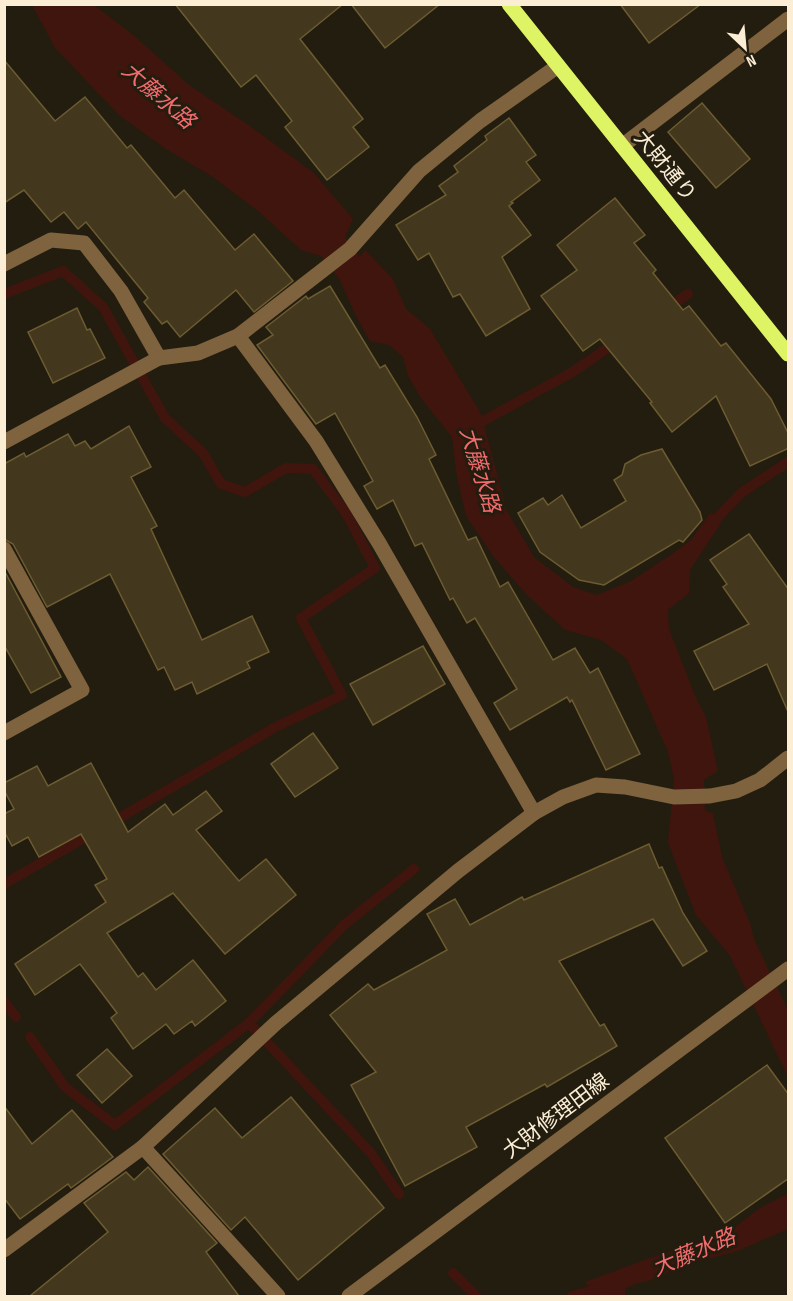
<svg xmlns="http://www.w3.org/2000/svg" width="793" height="1301" font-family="'Sofia Sans Condensed','Noto Sans JP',sans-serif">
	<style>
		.water { fill: #3f150e }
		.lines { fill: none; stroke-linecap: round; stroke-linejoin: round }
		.stream { stroke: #3f150e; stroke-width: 10 }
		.building { fill: #43381d; stroke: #6d5c31; stroke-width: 1.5 }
		.minor { stroke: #7f623e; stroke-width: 15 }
		.major { stroke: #dff464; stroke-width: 15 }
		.labels { text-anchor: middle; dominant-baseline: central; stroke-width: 6; stroke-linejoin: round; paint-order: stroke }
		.street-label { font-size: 21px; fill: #fceed5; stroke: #231d10 }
		.water-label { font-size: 22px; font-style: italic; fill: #f46b6e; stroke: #231d10 }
	</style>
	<rect width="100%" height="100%" fill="#231d10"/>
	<g class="water">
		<path d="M32,5H94L137,38L189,85L250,126L314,173L353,219L345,237L360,257L365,250L393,279L406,309L430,329L481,414L507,511L534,557L573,587L597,595L631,581L669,556L691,540L711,512L721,523L690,570L689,593L668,610L669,629L696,698L706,717L718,771L704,780L705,811L713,813L722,857L750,923L754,939L788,1010V1077L730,956L696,915L668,843L674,779L668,752L627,659L601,640L565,630L527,595L493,556L466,516L456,472L452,437L421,398L408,376L403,357L389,345L370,341L356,316L340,280L321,256L301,250L258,211L213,177L166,149L120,116L55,48Z"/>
		<path d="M788,1194V1229L735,1252L691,1263L649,1281L638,1283L625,1289V1296H596L585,1282L650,1258L706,1241L735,1227L760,1208Z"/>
	</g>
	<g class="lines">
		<g class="stream">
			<path d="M4,294L63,271L103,307L165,418L203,453L221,484L245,492L286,468L313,469L346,513L375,568L301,618L342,695L274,728L109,824"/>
			<path d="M666,309L688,294"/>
			<path d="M472,427L571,373L618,341"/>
			<path d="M708,528L741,493L788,462"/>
			<path d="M4,884L95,832"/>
			<path d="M4,1001L16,1017"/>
			<path d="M249,1023L345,924L414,869"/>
			<path d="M30,1037L65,1087L115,1125L249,1023L370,1152L399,1194"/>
			<path d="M453,1273L476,1296"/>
			<path d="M572,1296L605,1287"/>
		</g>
	</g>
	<g class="building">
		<path d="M175,4H343L300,39L363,119L353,127L369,147L327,180L285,127L292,121L256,75L241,87Z"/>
		<path d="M351,4H440L385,48Z"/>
		<path d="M620,4H701L649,43Z"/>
		<path d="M4,60L55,121L85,97L127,148L131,145L175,198L184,190L235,250L254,234L293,281L254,312L236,290L180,337L167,321L162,324L144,302L148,298L86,222L78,229L64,212L51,222L24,190L4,203Z"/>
		<path d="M702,103L750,159L716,188L668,132Z"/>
		<path d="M509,118L536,155L526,162L540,180L511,202L513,203L509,206L531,235L502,257L530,309L486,336L460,294L453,297L429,253L418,260L396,225L446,195L439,186L458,172L454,166L487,140L485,136Z"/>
		<path d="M615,198L645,235L634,243L656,270L653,273L683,310L689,306L721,346L726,343L771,399L789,435V448L750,466L716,396L672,432L650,403L652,402L600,339L583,351L541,296L577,270L557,245Z"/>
		<path d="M330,286L380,368L385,365L417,417L436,455L429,459L468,540L476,537L500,587L508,582L553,660L575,648L590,673L598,668L640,754L606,770L572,700L570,702L567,697L510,730L494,703L517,689L475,618L467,623L453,598L450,600L422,543L415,546L393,500L377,509L364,486L373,481L335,413L316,424L257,345L273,335L266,327L306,296L308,299Z"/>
		<path d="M77,308L87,330L90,329L105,358L53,383L28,332Z"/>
		<path d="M129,426L151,467L131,477L157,526L151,529L202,640L252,616L269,652L247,662L250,668L197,694L192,682L175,690L164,667L158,670L110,574L47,607L13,544L4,539V464L24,453L26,457L68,434L75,446L85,441L91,449Z"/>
		<path d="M662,449L700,512L702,520L683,542L679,540L604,585L579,580L540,552L518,513L543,498L548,505L562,495L581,528L626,501L614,480L622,475L625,464L641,455Z"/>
		<path d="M749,534L789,590V714L767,664L714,690L694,651L749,624L723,587L727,584L710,560Z"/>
		<path d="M4,570L61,677L31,693L4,645Z"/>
		<path d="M423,646L445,684L373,725L350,684Z"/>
		<path d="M313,733L338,768L295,797L271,764Z"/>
		<path d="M91,763L128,832L165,804L173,815L206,791L222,811L196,830L239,881L266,859L296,895L225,954L173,893L107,933L138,977L143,973L156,990L193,960L226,1001L195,1026L192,1021L174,1034L166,1024L133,1049L111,1018L117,1013L80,964L35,995L15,964L106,902L95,885L107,879L81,834L39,857L28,837L12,846L4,831V814L14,809L4,790V783L37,766L48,786Z"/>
		<path d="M649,844L659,868L662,867L683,913L707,951L683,966L653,919L559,961L600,1026L604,1024L617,1046L547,1087L545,1084L466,1127L477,1147L405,1186L351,1085L376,1072L330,1015L368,984L374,990L447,950L427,914L455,899L470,925L522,897L524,900Z"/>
		<path d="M107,1049L132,1076L102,1103L77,1075Z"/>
		<path d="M767,1065L789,1095V1178L725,1223L665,1138Z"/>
		<path d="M291,1097L384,1208L298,1280L245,1217L231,1230L163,1154L215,1108L242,1138Z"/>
		<path d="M4,1106L32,1144L72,1110L113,1157L71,1188L68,1184L20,1219L4,1198Z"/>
		<path d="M148,1167L217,1243L206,1252L239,1296H30L108,1232L84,1203L126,1172L134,1180Z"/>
	</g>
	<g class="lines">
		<g class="minor">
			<path d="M622,146L788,19"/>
			<path d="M4,264L51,240L84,243L121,291L159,358L198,353L238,336L350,249L419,171L480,121L558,66"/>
			<path d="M238,336L316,441L379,543L534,813"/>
			<path d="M4,442L159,358"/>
			<path d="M4,549L82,690L4,733"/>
			<path d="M4,1250L143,1147"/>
			<path d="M278,1296L143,1147L276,1023L458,871L534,813L563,797L596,785L625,787L674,797L710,796L736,791L760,780L788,758"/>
			<path d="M349,1296L788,969"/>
		</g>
		<path class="major" d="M509,4L788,354"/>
	</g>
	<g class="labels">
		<g class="street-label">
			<text transform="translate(665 166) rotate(51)">大財通り</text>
			<text transform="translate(556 1116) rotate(-37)">大財修理田線</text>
		</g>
		<g class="water-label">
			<text transform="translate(158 96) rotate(41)">大藤水路</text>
			<text transform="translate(479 470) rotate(73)">大藤水路</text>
			<text transform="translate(694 1253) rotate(-23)">大藤水路</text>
		</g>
	</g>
	<rect width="793" height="1301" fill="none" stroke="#fceed5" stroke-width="12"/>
	<g transform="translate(745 48) rotate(154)" stroke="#231d10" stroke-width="4.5" paint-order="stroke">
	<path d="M0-4.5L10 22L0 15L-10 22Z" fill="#fceed5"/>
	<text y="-9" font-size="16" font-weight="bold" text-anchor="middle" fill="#fceed5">N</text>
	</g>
</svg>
